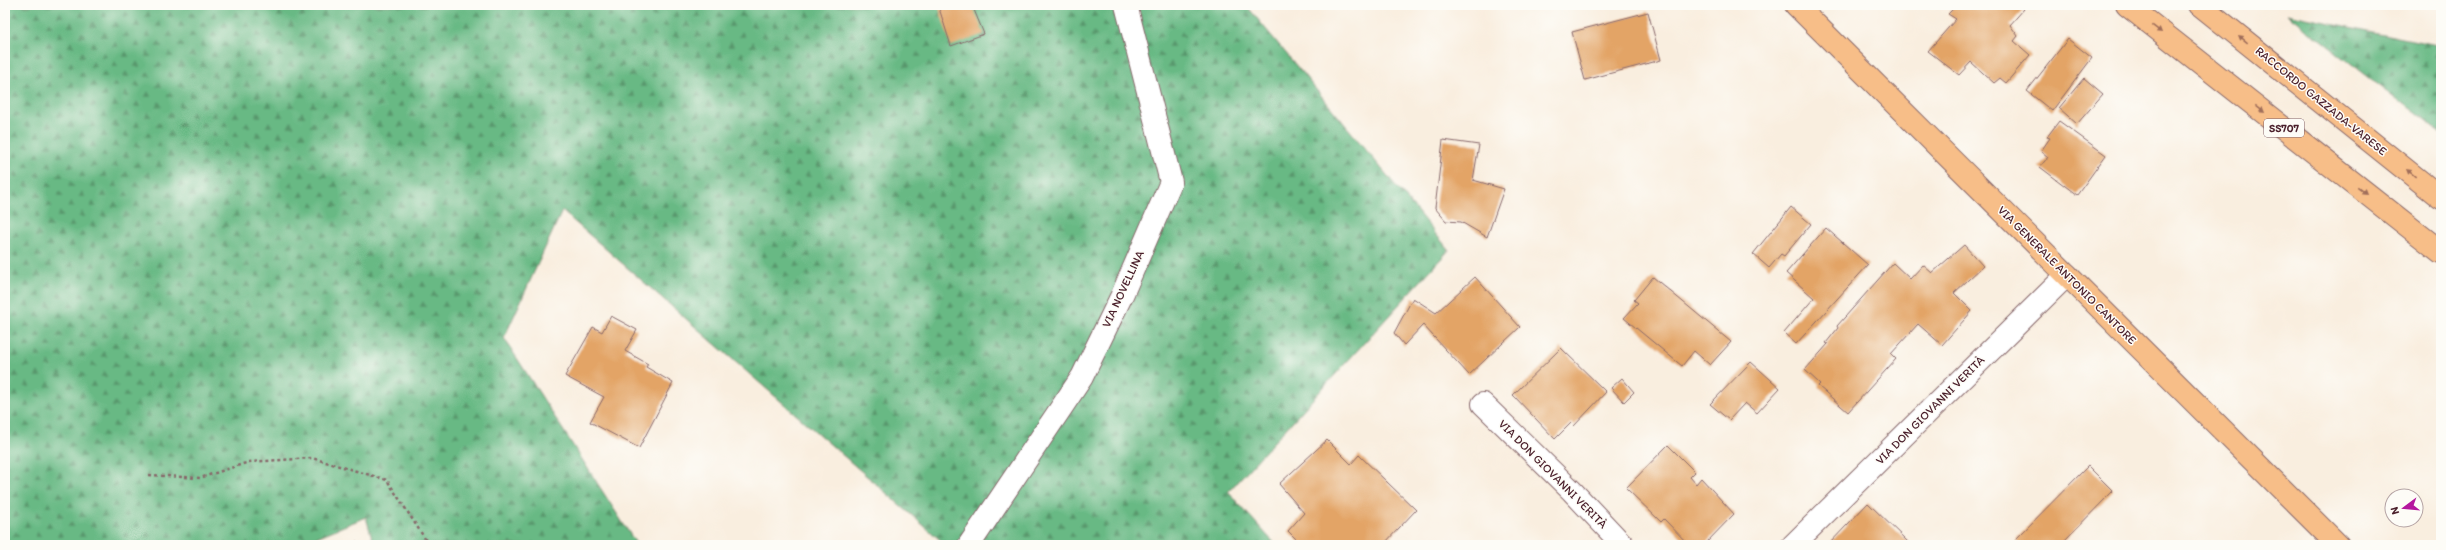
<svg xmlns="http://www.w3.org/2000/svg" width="2446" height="550" font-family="Itim,sans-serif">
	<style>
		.forest { fill: url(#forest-firs); stroke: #596c58 }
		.building { fill: #e3a466 }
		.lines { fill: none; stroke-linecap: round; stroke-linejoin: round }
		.minor-casing { stroke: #87676a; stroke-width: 24 }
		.major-casing { stroke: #87676a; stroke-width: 24 }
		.highway-casing { stroke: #87676a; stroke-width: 24 }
		.path { stroke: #87676a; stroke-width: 2.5; stroke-dasharray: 3 3; stroke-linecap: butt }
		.minor { stroke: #fff; stroke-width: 22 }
		.major { stroke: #f7be88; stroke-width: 22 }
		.highway { stroke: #f7be88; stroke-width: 22 }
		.oneway { fill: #a06e5a }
		.labels { text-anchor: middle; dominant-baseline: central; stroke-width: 3; stroke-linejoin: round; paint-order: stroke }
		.shield { fill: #fdfcf7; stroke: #806168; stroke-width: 1 }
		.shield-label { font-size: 11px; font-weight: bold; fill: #4a1f2b }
		.street-label { font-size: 12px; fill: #4a1f2b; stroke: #fdfcf7 }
	</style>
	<defs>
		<pattern id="forest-firs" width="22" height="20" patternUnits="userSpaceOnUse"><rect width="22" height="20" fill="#68b984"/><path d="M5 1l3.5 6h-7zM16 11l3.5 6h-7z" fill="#58966c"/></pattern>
	</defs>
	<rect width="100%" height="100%" fill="#fdfcf7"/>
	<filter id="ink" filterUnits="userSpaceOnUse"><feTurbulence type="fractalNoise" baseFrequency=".025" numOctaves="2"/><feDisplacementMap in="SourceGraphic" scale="8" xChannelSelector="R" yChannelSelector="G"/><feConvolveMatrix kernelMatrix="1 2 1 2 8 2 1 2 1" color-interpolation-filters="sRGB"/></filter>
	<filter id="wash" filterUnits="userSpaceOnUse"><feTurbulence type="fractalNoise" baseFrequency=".012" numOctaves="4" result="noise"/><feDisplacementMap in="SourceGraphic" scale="16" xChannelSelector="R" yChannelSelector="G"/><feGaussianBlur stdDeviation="0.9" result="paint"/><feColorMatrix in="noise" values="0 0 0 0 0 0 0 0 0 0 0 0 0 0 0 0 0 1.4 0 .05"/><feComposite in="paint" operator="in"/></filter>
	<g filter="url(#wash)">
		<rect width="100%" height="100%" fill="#f9eedf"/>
		<g class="forest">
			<path d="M5,5H1246L1449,250L1228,492L1276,545H946L562,211L504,338L637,545H374L366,517L297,545H5Z"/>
			<path d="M2287,14L2441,46V133Z"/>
		</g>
		<g id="blocks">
			<g class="building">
				<path d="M938,5H972L984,34L951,46Z"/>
				<path d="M1957,5H2020L2024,9L2010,25L2018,36L2014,41L2030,55L2006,83L2000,78L1994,83L1971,62L1959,75L1928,51L1956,19L1948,14Z"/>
				<path d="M1648,12L1661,60L1585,80L1572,32Z"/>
				<path d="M2068,39L2092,58L2052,111L2027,91Z"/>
				<path d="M2084,78L2103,94L2077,124L2059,108Z"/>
				<path d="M2059,121L2106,155L2077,195L2040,167L2048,157L2041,151L2050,138L2047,137Z"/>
				<path d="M1443,140L1479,145L1473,180L1504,189L1487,237L1461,222L1446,221L1435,208Z"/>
				<path d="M1791,207L1811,224L1784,256L1781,254L1769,268L1753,254Z"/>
				<path d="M1826,228L1868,265L1796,344L1784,333L1814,298L1786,273Z"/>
				<path d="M1964,245L1983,266L1954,293L1972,311L1942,345L1918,324L1891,354L1896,359L1848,412L1818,386L1820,384L1805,370L1828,344L1826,343L1838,328L1837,326L1893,263L1910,279L1923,265L1932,273Z"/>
				<path d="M1475,277L1520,327L1469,375L1423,325L1404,345L1394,333L1413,298L1436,313Z"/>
				<path d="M1653,277L1731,342L1710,365L1694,351L1682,366L1624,318L1638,303L1634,300Z"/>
				<path d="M611,316L637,330L625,351L648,364L646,367L673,383L639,448L590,422L604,397L565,376L593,327L602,332Z"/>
				<path d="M1561,348L1606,392L1574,426L1571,423L1555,439L1513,395Z"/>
				<path d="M1751,362L1780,388L1757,413L1745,403L1729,420L1710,404Z"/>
				<path d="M1622,378L1634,392L1624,402L1611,388Z"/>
				<path d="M1327,440L1351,464L1359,455L1416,510L1383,545H1302L1288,531L1304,513L1279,484Z"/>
				<path d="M1668,445L1695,472L1690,477L1696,484L1701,478L1734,514L1704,545H1689L1664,519L1661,522L1626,488Z"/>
				<path d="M2088,466L2113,491L2060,545H2019L2015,540Z"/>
				<path d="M1868,503L1908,542L1905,545H1828Z"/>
				<path d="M357,541V545H345Z"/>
			</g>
		</g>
	</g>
	<g filter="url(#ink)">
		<use href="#blocks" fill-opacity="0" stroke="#87676a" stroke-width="1"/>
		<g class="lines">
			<defs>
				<g id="minor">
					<path d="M1483,404L1572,491L1623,545"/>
					<path d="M969,545L1082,377L1122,295L1171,182L1126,5"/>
					<path d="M1793,545L2067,275"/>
				</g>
				<path id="major" d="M1796,5L2338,545"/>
				<g id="highway">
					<path d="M2127,5L2441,252"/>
					<path d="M2200,5L2441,198"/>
				</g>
			</defs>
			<use href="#minor" class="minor-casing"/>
			<use href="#major" class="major-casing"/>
			<use href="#highway" class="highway-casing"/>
			<path class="path" d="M149,475L200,478L249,462L312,458L387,480L429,545"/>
			<use href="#minor" class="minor"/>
			<use href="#major" class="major"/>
			<use href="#highway" class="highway"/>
		</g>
		<defs><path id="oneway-solid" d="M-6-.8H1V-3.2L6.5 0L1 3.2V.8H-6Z"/></defs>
		<g class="oneway">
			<use href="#oneway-solid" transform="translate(2157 29) rotate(38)"/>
			<use href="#oneway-solid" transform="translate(2243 39) rotate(-141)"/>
			<use href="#oneway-solid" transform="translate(2260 109) rotate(38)"/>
			<use href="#oneway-solid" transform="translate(2411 173) rotate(-141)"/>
			<use href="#oneway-solid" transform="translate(2362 190) rotate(38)"/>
		</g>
	</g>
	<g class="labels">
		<rect class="shield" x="2264" y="119" width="40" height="18" rx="3"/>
		<g class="shield-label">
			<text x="2284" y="128">SS707</text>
		</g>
		<g class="street-label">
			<text transform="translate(2321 101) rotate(39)">RACCORDO GAZZADA-VARESE</text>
			<text transform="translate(2067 275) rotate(45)">VIA GENERALE ANTONIO CANTORE</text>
			<text transform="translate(1123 289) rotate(-65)">VIA NOVELLINA</text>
			<text transform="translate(1930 410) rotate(-45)">VIA DON GIOVANNI VERITÀ</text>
			<text transform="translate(1553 474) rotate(45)">VIA DON GIOVANNI VERITÀ</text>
		</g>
	</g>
	<rect width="2446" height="550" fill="none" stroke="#fdfcf7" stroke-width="20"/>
	<g transform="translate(2404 508) rotate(254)"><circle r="19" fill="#fdfcf7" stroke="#b5a4a5"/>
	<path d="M0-3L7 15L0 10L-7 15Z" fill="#b5179e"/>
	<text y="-6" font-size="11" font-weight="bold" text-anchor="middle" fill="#4a1f2b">N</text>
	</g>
</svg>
